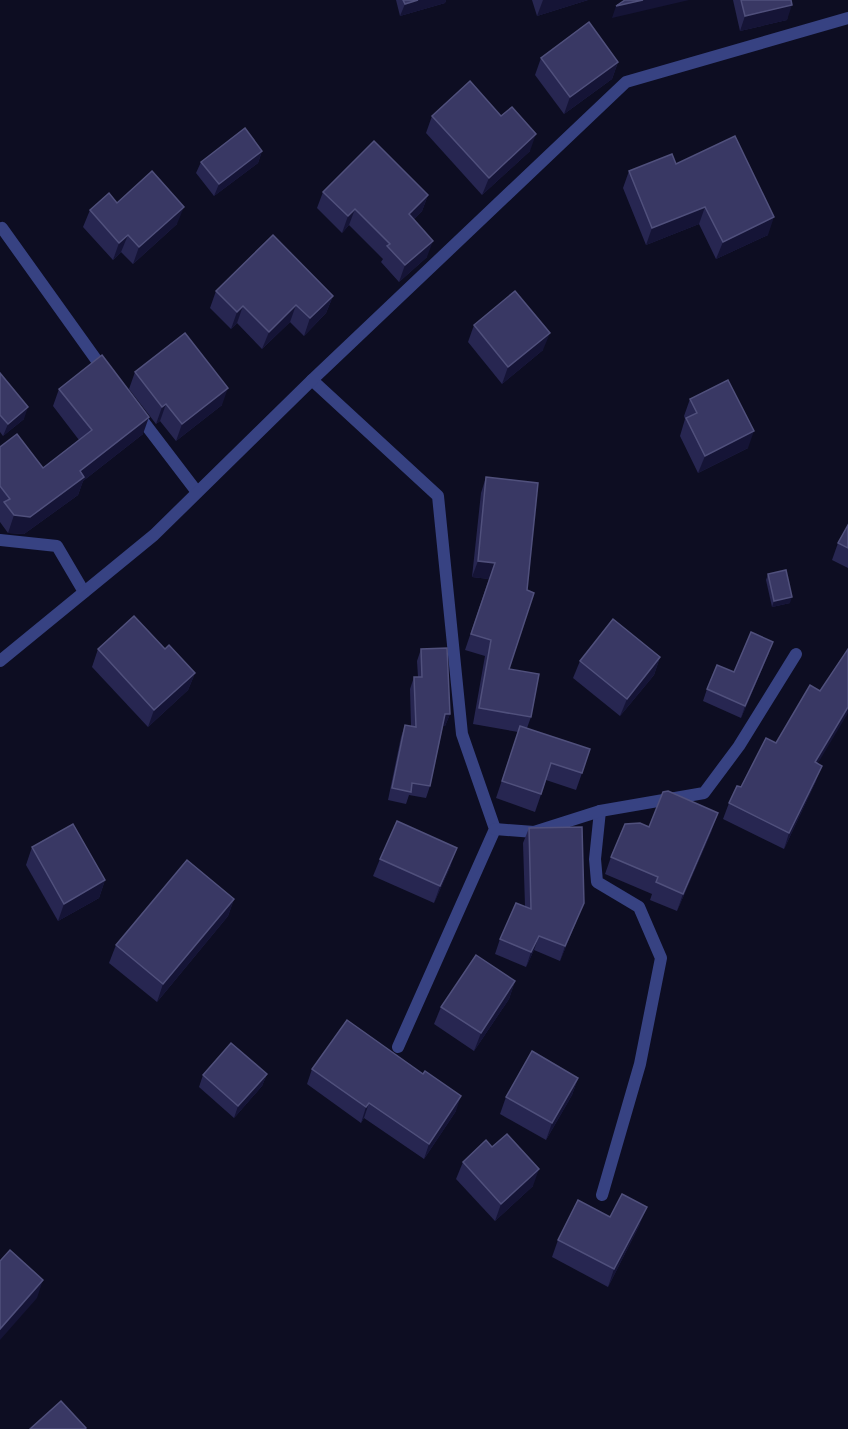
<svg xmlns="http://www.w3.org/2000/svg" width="848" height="1429" font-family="Mulish,sans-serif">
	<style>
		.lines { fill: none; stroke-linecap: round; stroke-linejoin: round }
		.street { stroke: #374282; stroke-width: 12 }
		.wall { fill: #272651 }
		.shaded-wall { fill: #151436 }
		.building { fill: #393864; stroke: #50507c; stroke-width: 1.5 }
	</style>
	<rect width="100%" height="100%" fill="#0d0d22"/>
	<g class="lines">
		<g class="street">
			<path d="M0,229L2,228L105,372"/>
			<path d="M312,380L438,496L462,734L495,829L398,1047"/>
			<path d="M136,412L197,492"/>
			<path d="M0,540L57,546L84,592"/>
			<path d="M0,661L154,535L312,380L626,82L848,18"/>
			<path d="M600,811L595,859L597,882L639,907L661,958L640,1064L602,1195"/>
			<path d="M495,829L534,832L600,811L704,793L739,746L796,654"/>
		</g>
	</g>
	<g class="wall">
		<path d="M396,0H446L445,3L400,16Z"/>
		<path d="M532,0H588L537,16Z"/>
		<path d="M733,0H791L787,20L740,31Z"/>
		<path d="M541,58L618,62L612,79L564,114L535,75Z"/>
		<path d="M432,116L530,151L482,195L426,133Z"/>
		<path d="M262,151L258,163L214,196L196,173L201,162Z"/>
		<path d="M676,164L768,235L716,259L699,224L646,245L623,188L629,171Z"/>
		<path d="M323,192L428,195L422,211L414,219L427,257L399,282L381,262L383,259L349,225L342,233L317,208Z"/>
		<path d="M117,203L177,224L133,264L121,252L113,260L83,227L90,210Z"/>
		<path d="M216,291L333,296L326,313L304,336L290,322L262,349L237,323L231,329L210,308Z"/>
		<path d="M474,325L543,350L502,384L468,342Z"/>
		<path d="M135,372L222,405L176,441L160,421L156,424L129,389Z"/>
		<path d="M0,373L24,419L3,436L0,432Z"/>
		<path d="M59,389L143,434L83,481L78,495L24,534L8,533L0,522V447L43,468L79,440L53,406Z"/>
		<path d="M690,399L748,448L698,473L680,436L685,419L684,416Z"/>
		<path d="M486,477L509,669L531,717L527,728L582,773L576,790L546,780L535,812L496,798L518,732L473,724L485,656L465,650L489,579L472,577L481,493Z"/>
		<path d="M848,525V568L832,560L838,543Z"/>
		<path d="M768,574L790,603L772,607L766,580Z"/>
		<path d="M98,649H165L195,673L188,690L148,727L92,667Z"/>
		<path d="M421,649L450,714L445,726H443L430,786L426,798L409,795L406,804L388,800L401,737L405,725L411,726L410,689L414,677H418L417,661Z"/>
		<path d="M769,653L741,718L703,701L707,689L734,672Z"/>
		<path d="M660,657L654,675L620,716L573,678L580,661Z"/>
		<path d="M818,763L816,781L784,849L723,819L729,803L741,787Z"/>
		<path d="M649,827L712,830L677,911L650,900L652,894L605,874L611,857Z"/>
		<path d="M529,828L578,917L560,961L534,950L526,967L495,954L500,939L525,906L523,843Z"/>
		<path d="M32,847L105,880L99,898L58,921L26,865Z"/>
		<path d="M380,859L451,865L434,903L373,876Z"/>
		<path d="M234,899L228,916L157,1002L109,963L116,945Z"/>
		<path d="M515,981L509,999L474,1051L434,1024L441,1007Z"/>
		<path d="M312,1069L423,1074L456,1111L424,1159L364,1118L361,1123L307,1084Z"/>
		<path d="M267,1074L262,1086L234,1118L199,1087L203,1075Z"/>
		<path d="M578,1078L572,1095L546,1140L500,1114L506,1097Z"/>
		<path d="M463,1162L533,1186L495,1221L456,1179Z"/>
		<path d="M640,1224L608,1287L552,1257L558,1240Z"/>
	</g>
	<g class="shaded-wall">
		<path d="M418,0H446L445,3L400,16L405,4Z"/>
		<path d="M543,0H588L537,16Z"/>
		<path d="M643,0H689L612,18L616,6Z"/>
		<path d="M792,5L787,20L740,31L745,16Z"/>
		<path d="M618,62L612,79L564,114L570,97Z"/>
		<path d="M536,134L530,151L482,195L489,178Z"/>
		<path d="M262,151L258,163L214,196L219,184Z"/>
		<path d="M428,195L422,211L403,230L409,214Z"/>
		<path d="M184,207L177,224L133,264L139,247Z"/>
		<path d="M705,207L699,224L646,245L652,228Z"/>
		<path d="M355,209L349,225L342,233L348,216Z"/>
		<path d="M774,217L768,235L716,259L723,242Z"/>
		<path d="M128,235L121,252L113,260L119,243Z"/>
		<path d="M433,241L427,257L399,282L405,265Z"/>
		<path d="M333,296L326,313L304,336L310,318Z"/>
		<path d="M296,305L290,322L262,349L269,332Z"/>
		<path d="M243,306L237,323L231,329L237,312Z"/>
		<path d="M550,333L543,350L502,384L508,367Z"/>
		<path d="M228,388L222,405L176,441L182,424Z"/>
		<path d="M166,404L160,421L156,424L162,407Z"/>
		<path d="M28,407L24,419L3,436L8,424Z"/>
		<path d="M149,417L143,434L83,481L78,495L24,534L8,533L14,515L80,471Z"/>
		<path d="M754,431L748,448L698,473L705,456Z"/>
		<path d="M478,561L495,563L489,579L472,577Z"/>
		<path d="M792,597L790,603L772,607L774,601Z"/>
		<path d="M773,642L769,653L741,718L745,706Z"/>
		<path d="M660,657L654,675L620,716L627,699Z"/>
		<path d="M195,673L188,690L148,727L154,710Z"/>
		<path d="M848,707V713L809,778L815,762Z"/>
		<path d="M445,714H450L445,726H441Z"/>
		<path d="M822,766L816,781L784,849L789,833Z"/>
		<path d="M718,813L712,830L677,911L683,894Z"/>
		<path d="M457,848L451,865L434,903L440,886Z"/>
		<path d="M105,880L99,898L58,921L64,904Z"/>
		<path d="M234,899L228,916L157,1002L163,984Z"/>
		<path d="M584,903L578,917L560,961L565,946Z"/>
		<path d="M539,936L534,950L526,967L531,952Z"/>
		<path d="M515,981L509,999L474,1051L481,1033Z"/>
		<path d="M267,1074L262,1086L234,1118L238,1106Z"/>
		<path d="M578,1078L572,1095L546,1140L552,1123Z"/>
		<path d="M461,1096L456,1111L424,1159L429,1144Z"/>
		<path d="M369,1103L364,1118L361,1123L366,1107Z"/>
		<path d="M539,1169L533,1186L495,1221L501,1204Z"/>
		<path d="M647,1207L640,1224L608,1287L614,1269Z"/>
		<path d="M43,1280L37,1298L0,1340V1329Z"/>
	</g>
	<g class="building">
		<path d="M403,0H418L405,4Z"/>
		<path d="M625,0H643L616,6Z"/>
		<path d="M741,0H791L792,5L745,16Z"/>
		<path d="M589,22L618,62L570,97L541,58Z"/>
		<path d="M470,81L501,116L512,107L536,134L489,178L432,116Z"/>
		<path d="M245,128L262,151L219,184L201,162Z"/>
		<path d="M735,136L774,217L723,242L705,207L652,228L629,171L672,154L676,164Z"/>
		<path d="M374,141L428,195L409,214L433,241L405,265L387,246L390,244L355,209L348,216L323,192Z"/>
		<path d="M152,171L184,207L139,247L128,235L119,243L90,210L109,193L117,203Z"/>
		<path d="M273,235L333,296L310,318L296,305L269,332L243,306L237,312L216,291Z"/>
		<path d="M515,291L550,333L508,367L474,325Z"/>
		<path d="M185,333L228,388L182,424L166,404L162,407L135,372Z"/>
		<path d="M102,355L149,417L80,471L84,477L30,517L14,515L4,502L10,499L0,486V447L17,434L43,468L92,430L59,389Z"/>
		<path d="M0,373L28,407L8,424L0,415Z"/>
		<path d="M728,380L754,431L705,456L686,418L697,413L690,399Z"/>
		<path d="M486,477L538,483L527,590L534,593L509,669L539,674L531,717L479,708L491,640L471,634L495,563L478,561Z"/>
		<path d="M848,525V548L838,543Z"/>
		<path d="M786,570L792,597L774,601L768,574Z"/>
		<path d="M134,616L165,649L169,645L195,673L154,710L98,649Z"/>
		<path d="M613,619L660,657L627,699L580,661Z"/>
		<path d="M751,632L773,642L745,706L707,689L717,665L734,672Z"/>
		<path d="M447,648L450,714H445L430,786L412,783L411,792L392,788L405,725L416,727L414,677H422L421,649Z"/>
		<path d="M848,649V707L815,762L822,766L789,833L729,803L737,786L741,787L766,738L776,743L810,685L820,691Z"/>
		<path d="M520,726L590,749L582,773L551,763L541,794L502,781Z"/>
		<path d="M668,791L718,813L683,894L656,882L658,877L611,857L625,824L640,823L649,827L663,792Z"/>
		<path d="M397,821L457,848L440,886L380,859Z"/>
		<path d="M73,824L105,880L64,904L32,847Z"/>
		<path d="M582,827L584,903L565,946L539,936L531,952L500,939L516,903L531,909L529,828Z"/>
		<path d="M187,860L234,899L163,984L116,945Z"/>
		<path d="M476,955L515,981L481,1033L441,1007Z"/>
		<path d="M347,1020L423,1074L425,1071L461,1096L429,1144L369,1103L366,1107L312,1069Z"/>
		<path d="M231,1043L267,1074L238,1106L203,1075Z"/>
		<path d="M532,1051L578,1078L552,1123L506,1097Z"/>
		<path d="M507,1134L539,1169L501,1204L463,1162L486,1140L492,1147Z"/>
		<path d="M622,1194L647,1207L614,1269L558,1240L578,1200L610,1217Z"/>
		<path d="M10,1250L43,1280L0,1329V1261Z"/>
		<path d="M61,1401L86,1428L85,1429H30Z"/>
	</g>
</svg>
